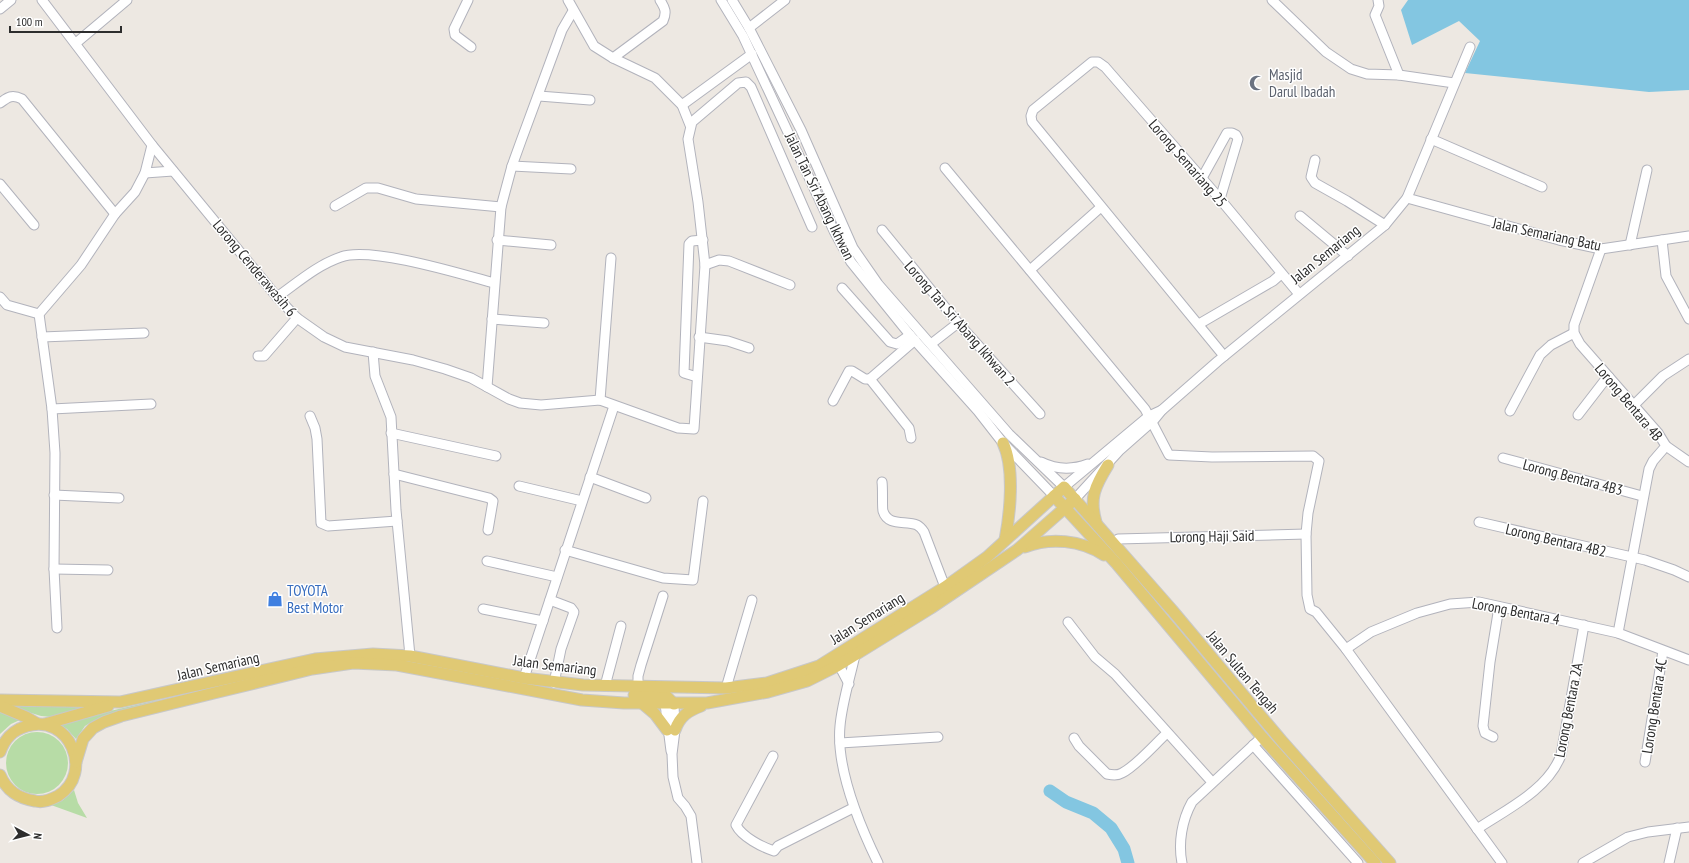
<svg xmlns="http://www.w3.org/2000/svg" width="1689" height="863" font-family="'PT Sans Narrow',sans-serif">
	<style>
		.green { fill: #b7dca6 }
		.water { fill: #83c6e1 }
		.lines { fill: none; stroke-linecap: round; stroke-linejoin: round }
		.river { stroke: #83c6e1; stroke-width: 13 }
		.minor-casing { stroke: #b2b3bc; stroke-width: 11 }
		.major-casing { stroke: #c8c8c8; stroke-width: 13 }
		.minor { stroke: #fff; stroke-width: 9 }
		.major { stroke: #e0c974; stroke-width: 11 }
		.labels { text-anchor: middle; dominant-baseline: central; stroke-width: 3; stroke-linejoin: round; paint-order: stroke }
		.worship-label { font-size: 15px; fill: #5b616d; stroke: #fff; text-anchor: start }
		.street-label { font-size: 15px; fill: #2d2d2d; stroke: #fff }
		.shop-label { font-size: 15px; fill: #366cbe; stroke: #fff; text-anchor: start }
	</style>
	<rect width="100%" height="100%" fill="#ede8e2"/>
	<g class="green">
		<path d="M162,699L93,721L85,726L76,739L67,729L58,723Z"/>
		<path d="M5,705L95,707L52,717L41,716Z"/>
		<path d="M0,711L22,719L11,724L0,734Z"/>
		<circle cx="37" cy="763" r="31"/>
		<path d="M74,790L78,803L87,818L51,805L63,800Z"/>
	</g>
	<path class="water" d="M1408,0H1689V90L1649,92L1465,73L1480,41L1459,21L1412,45L1401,10Z"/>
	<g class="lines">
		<path class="river" d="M1050,791L1066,802L1093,813L1111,828L1124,849L1128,863"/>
		<defs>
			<g id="minor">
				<path d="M42,0L152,145L277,297L297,318L324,337L345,347L413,360L445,369L471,378L509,399L520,403L541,405L600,400L678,428L694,429L705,265L698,202L688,139L692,122L738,83L746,82L751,87L812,227"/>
				<path d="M468,0L454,29L455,35L471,47"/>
				<path d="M568,0L594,46L613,58L655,78L682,105L690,125"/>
				<path d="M721,0L743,36L834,231L851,262L910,335L978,411L1003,443L1054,496"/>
				<path d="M732,0L749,28L801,130L853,248L878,284L1009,434L1064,487L1149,416L1162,410"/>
				<path d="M1272,0L1326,52L1351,69L1367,74L1399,75L1454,83"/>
				<path d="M1378,0L1379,6L1375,15L1399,75"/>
				<path d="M0,9L11,0"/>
				<path d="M749,28L785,0"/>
				<path d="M76,43L127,0"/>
				<path d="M613,58L663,21C667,12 665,8 660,0"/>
				<path d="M539,96L590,100"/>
				<path d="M0,103C8,97 12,94 22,99L115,214"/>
				<path d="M682,105L752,54"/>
				<path d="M1431,139L1542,187"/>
				<path d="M1315,160L1311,177L1315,183L1347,201L1385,225"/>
				<path d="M512,166L571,169"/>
				<path d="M945,168L1145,409L1169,455L1212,457L1313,456L1319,461L1308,513L1306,534L1307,595L1310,609L1316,612L1346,649L1502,863"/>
				<path d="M145,173L173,171"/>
				<path d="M1202,178L1227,133H1232L1236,135L1238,139L1220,199"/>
				<path d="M0,184L34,225"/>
				<path d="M1407,198L1559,240L1601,249L1689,236"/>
				<path d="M335,206L366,188H378L416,199L501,207"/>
				<path d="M1300,216L1348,256"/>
				<path d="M882,230L958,323L1040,414"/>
				<path d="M497,240L551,245"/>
				<path d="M1662,240L1666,276L1689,319"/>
				<path d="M1630,245L1647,170"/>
				<path d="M1601,249L1574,325V333L1580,344L1658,433L1666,446L1653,461L1649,469L1618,633"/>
				<path d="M705,265L719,260L729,261L790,285"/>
				<path d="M1030,270L1101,207"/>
				<path d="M842,288L890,342L897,344L910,335"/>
				<path d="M0,297L7,305L39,314"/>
				<path d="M277,297C297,283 317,265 341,257C370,246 461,274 494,283"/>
				<path d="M492,319L544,323"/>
				<path d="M1199,324L1273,281L1281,274"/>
				<path d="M42,337L144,333"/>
				<path d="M699,337L728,341L749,348"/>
				<path d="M931,344L958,323"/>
				<path d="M373,352L375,376L391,417L396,510L410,656"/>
				<path d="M258,356H264L297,318"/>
				<path d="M1224,356L1032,122L1031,116L1033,110L1092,62H1098L1105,67L1220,199L1299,294"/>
				<path d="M697,377L684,373L689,244L692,241L703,240"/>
				<path d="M487,387L501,207L512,166L521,141L562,30L573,11"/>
				<path d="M600,400L611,258"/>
				<path d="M833,401L849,371H852L865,379H870"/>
				<path d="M1633,406L1663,376L1689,359"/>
				<path d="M52,409L151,404"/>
				<path d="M1510,411L1540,355L1551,345L1574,333"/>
				<path d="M1578,415L1605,380L1609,377"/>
				<path d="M310,416L315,428L317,439L321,523L328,526L397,521"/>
				<path d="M391,433L496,456"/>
				<path d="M911,438L909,428L870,379L915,340"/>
				<path d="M1666,446L1689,462"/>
				<path d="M1503,458L1642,496"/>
				<path d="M1041,462C1057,470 1072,470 1088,464"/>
				<path d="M394,474L489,498L493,501L488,530"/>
				<path d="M590,477L646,498"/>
				<path d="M882,482C883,488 882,508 883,511C888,527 906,520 917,525C919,526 922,529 924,532L945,587"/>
				<path d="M519,486L582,501"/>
				<path d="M54,495L119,498"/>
				<path d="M1075,499L1119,451L1153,421L1162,410L1218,361L1385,225L1407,198L1470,47"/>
				<path d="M1479,522L1645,560L1674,570L1689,577"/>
				<path d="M1118,539L1306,534"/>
				<path d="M565,550L663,578L693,580L703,501"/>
				<path d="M487,561L557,577"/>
				<path d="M54,569L108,570"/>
				<path d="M550,600L571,608L574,612L561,649L554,683"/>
				<path d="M483,609L543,621"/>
				<path d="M1068,622L1095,657L1115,674L1212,782"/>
				<path d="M57,628L54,569L55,453L52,409L39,314L81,265L115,214L135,192L145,173L152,145"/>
				<path d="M1346,649L1371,632L1417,613L1450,604L1479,602L1618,633L1689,660"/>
				<path d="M855,655C850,678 842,703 840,726C836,768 860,826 878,863"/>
				<path d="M837,666L841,669L849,684"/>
				<path d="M524,678L614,406"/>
				<path d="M605,686L621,626"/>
				<path d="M638,687V676L641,665L663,596"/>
				<path d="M726,688L752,600"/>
				<path d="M665,704L671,751"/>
				<path d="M674,704L675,730L672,754L673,777L678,798L685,806L691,816L697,863"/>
				<path d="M1493,737L1485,733L1483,726L1490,662L1499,607"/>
				<path d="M1074,738L1079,746L1107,774C1112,775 1117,776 1122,773C1135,767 1155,744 1167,733"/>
				<path d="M840,743L938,737"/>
				<path d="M1253,745L1358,863"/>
				<path d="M773,756L736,825C742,837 762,847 774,851L778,846L853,808"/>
				<path d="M1645,762L1663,651"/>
				<path d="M1477,829C1507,809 1548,790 1561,755L1584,625"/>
				<path d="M1182,863C1178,843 1182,820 1192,802L1262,737"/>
				<path d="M1583,863L1628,837L1648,832L1689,827"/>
				<path d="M1669,863L1677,828"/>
			</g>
			<g id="major">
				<path d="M1003,443C1015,468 1010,514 1005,540"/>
				<path d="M1054,496L1116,563L1262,737L1375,863"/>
				<path d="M1096,522C1089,498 1095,486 1108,465"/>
				<path d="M1025,547C1050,537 1081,540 1104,555"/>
				<path d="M634,695L666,696L674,704"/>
				<path d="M0,700L120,702L315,659L373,654L410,656L524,678L583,685L726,688L767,683L819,666L945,587L987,557L1064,487L1172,610L1281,740L1390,863"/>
				<path d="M642,703L655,714L667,730"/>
				<path d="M0,706L26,717L36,723"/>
				<path d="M45,724L108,706"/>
				<path d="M675,730C680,716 688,711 701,706"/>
				<path d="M0,752C5,738 13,730 27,726C69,713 95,773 58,796C50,800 43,803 35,801C18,798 7,791 0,775"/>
				<path d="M76,762L83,739L93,728L104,722L121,716L214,693L312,669L353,663L397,665L582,700L624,703H707L768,692L807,681L837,666L931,608L1017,550L1075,499"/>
			</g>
		</defs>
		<use href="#minor" class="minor-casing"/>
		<use href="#major" class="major-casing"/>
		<use href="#minor" class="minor"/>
		<use href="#major" class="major"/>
	</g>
	<defs>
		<symbol id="mosque-bare" viewBox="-9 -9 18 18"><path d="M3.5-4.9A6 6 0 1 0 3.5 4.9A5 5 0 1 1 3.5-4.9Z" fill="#6b7280" stroke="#fff" stroke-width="2.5" paint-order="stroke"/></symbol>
		<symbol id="shop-bare" viewBox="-9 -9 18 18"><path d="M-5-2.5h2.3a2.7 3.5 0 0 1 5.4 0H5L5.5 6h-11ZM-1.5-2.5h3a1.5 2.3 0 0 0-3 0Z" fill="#3f7fe0" stroke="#fff" stroke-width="2.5" paint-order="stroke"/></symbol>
	</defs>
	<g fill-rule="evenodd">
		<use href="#mosque-bare" x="1246" y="72" width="22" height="22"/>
		<use href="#shop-bare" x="264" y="588" width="22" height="22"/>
	</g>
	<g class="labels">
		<g class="worship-label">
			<text x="1269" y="74">Masjid<tspan x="1269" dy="17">Darul Ibadah</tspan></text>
		</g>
		<g class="street-label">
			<text transform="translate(1188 163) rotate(49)">Lorong Semariang 25</text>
			<text transform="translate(820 196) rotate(64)">Jalan Tan Sri Abang Ikhwan</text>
			<text transform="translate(1547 234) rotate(12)">Jalan Semariang Batu</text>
			<text transform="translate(1325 254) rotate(-39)">Jalan Semariang</text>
			<text transform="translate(255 268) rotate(50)">Lorong Cenderawasih 6</text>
			<text transform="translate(960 323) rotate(49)">Lorong Tan Sri Abang Ikhwan 2</text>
			<text transform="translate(1629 402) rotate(50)">Lorong Bentara 4B</text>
			<text transform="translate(1573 477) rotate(15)">Lorong Bentara 4B3</text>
			<text transform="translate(1212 536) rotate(-1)">Lorong Haji Said</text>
			<text transform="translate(1556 540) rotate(13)">Lorong Bentara 4B2</text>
			<text transform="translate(1516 611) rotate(11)">Lorong Bentara 4</text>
			<text transform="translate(867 618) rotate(-32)">Jalan Semariang</text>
			<text transform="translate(555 665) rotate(7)">Jalan Semariang</text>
			<text transform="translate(218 666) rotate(-13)">Jalan Semariang</text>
			<text transform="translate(1243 672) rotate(50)">Jalan Sultan Tengah</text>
			<text transform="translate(1654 706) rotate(-81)">Lorong Bentara 4C</text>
			<text transform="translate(1568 710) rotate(-79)">Lorong Bentara 2A</text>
		</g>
		<g class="shop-label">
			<text x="287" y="590">TOYOTA<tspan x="287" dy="17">Best Motor</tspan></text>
		</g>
	</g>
	<g transform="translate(28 835) rotate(97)" stroke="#ffffff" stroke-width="3" paint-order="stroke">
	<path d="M0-3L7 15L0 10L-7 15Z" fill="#2d2d2d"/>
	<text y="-6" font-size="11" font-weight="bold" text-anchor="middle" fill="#2d2d2d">N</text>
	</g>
	<path d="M10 26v6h111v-6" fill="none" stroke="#2d2d2d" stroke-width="2"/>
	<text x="16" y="26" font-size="12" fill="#2d2d2d" stroke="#ffffff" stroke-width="3" paint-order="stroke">100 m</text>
</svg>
